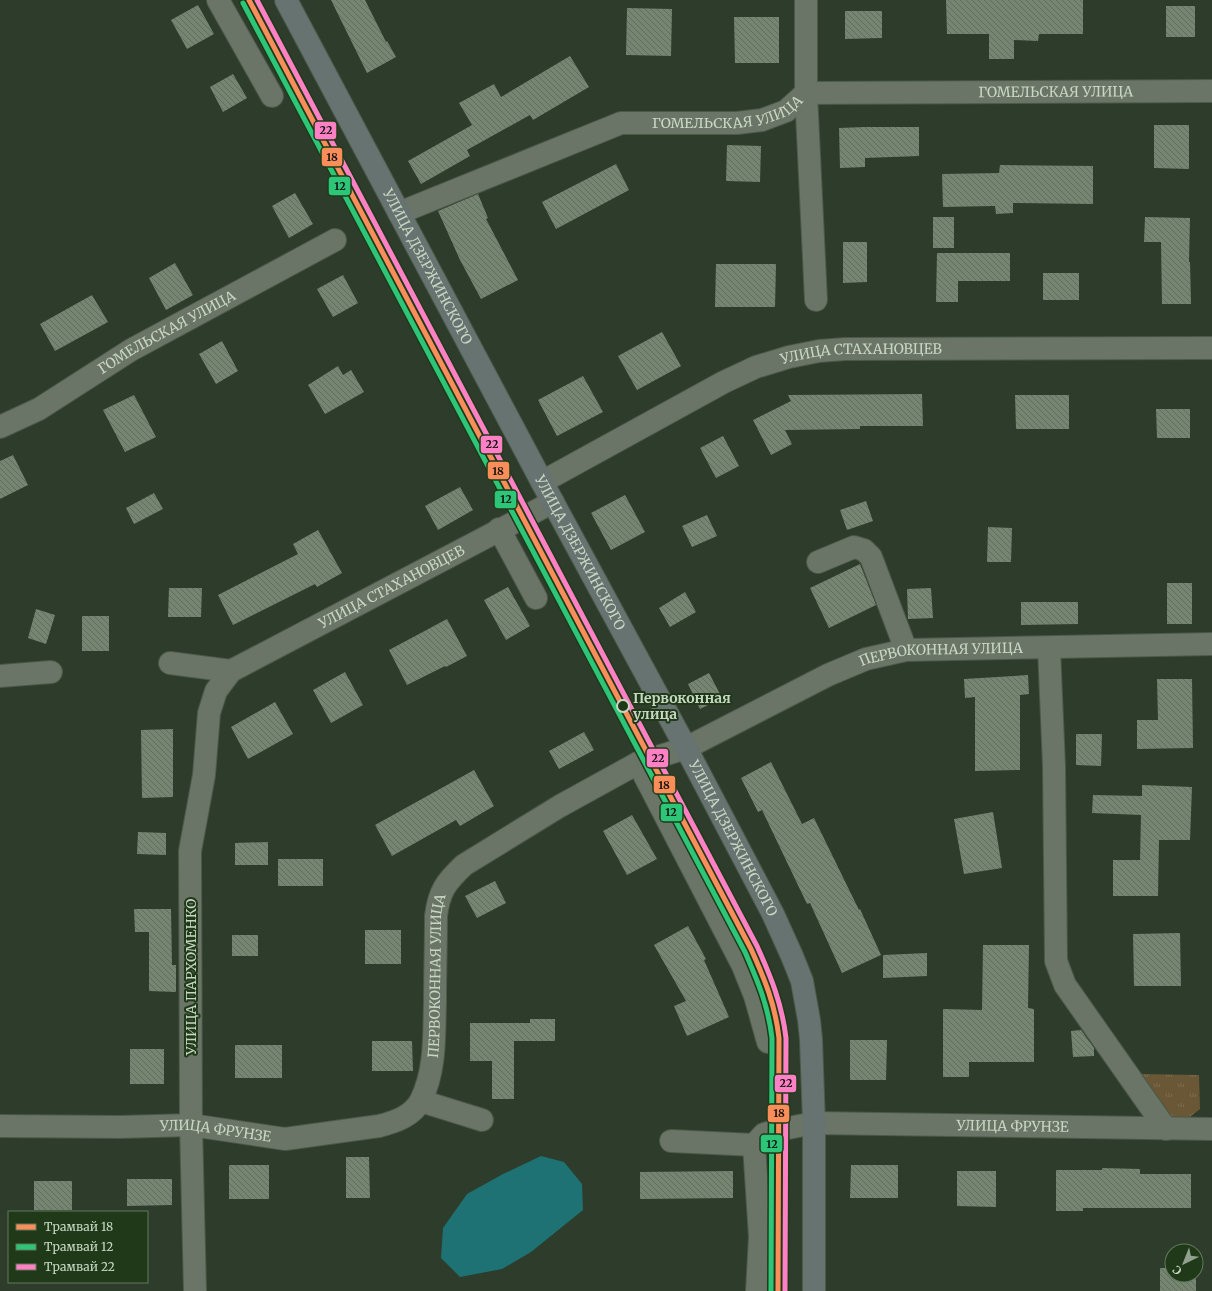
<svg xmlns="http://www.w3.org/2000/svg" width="1212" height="1291" font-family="Merriweather,serif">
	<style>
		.grass { fill: url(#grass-tufts) }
		.water { fill: #1e7273 }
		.building { fill: url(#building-back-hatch) }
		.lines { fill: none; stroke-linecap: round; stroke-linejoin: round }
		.minor-casing { stroke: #4c5949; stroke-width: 24 }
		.major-casing { stroke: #4c5949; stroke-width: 24 }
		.minor { stroke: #6a7467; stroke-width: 22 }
		.major { stroke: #667370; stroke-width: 22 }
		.tram-1-casing { stroke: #203a19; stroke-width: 8 }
		.tram-2-casing { stroke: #203a19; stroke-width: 8 }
		.tram-3-casing { stroke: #203a19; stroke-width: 8 }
		.tram-1 { stroke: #fa8e5a; stroke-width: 5 }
		.tram-2 { stroke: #2dc577; stroke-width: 5 }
		.tram-3 { stroke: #ff80c5; stroke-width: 5 }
		.stop-dot { fill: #203a19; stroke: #c7d7c3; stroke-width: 2 }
		.labels { text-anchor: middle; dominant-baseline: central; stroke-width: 4; stroke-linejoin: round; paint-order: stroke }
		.street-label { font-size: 14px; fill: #c7d7c3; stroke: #203a19 }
		.stop-label { font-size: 14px; font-weight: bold; fill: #c7d7c3; stroke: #203a19; text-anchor: start }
		.line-badge { stroke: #203a19; stroke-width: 1.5 }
		.pale-badge-label { font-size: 11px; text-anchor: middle; font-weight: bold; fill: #111 }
	</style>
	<defs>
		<pattern id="grass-tufts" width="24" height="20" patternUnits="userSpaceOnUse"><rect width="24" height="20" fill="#695735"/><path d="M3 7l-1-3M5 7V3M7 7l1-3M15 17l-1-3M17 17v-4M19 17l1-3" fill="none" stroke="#7d6e51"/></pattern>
		<pattern id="building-back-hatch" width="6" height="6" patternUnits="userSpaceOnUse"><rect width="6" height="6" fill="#758571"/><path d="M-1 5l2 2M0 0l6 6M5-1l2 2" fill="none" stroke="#616d5e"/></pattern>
	</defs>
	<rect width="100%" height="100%" fill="#2e3c2b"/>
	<path class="grass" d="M1139,1074L1199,1075L1200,1109L1190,1117L1169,1119Z"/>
	<path class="water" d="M541,1156L564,1162L582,1184L583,1210L531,1252L502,1269L460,1277L441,1258L443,1228L467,1194L503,1174Z"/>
	<g class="building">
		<path d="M331,0H365L386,42L387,41L396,57L367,73Z"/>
		<path d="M946,0H1083V34H1039L1038,41L1014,40V59H989V34H947Z"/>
		<path d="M198,5L214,34L187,49L171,20Z"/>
		<rect x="1166" y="6" width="29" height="31"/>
		<path d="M627,8L672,9L671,56L626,55Z"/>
		<path d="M845,11H882V38L845,39Z"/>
		<path d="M734,17H779V63H735Z"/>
		<path d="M570,56L589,87L533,120L530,115L467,150L470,156L421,184L408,161L472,125L459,103L494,84L501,97Z"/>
		<path d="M233,74L247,98L223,112L210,87Z"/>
		<path d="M1154,125H1189V169L1154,168Z"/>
		<path d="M864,127H919V156L865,158V167L840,168L839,128Z"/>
		<path d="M727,145L761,146L760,182L726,181Z"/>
		<path d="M616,164L629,190L556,229L542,202Z"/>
		<path d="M1000,165L1093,166V204L1013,203V213L996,214L995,206L943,207L942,174L999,173Z"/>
		<path d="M295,193L313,224L289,238L272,206Z"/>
		<path d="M478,194L488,218L486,219L518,280L481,299L460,260L438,211Z"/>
		<rect x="933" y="217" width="21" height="31"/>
		<path d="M1145,217L1190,218L1189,262H1190L1191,304H1162L1161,242H1144Z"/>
		<path d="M843,242H867V282L843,283Z"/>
		<path d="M937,253H1010V281H958V302H936Z"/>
		<path d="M175,263L193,295L166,310L149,278Z"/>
		<path d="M716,264H776L775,307H715Z"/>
		<rect x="1043" y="273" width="36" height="27"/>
		<path d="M343,275L358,303L333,317L317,289Z"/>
		<path d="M92,295L108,322L55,351L40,324Z"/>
		<path d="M662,332L681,366L637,390L618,356Z"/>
		<path d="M222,341L238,371L216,384L199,354Z"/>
		<path d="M338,366L343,375L351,370L364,392L325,414L308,385Z"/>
		<path d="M583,376L603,412L557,436L538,400Z"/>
		<path d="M922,394L923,426H860V429L785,430L792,444L771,455L753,420L791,401L788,395Z"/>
		<path d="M134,395L156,437L125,452L103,410Z"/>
		<path d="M1015,395H1069V429H1016Z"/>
		<path d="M1156,409H1190V438H1157Z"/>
		<path d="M723,436L739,466L716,478L700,448Z"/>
		<path d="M13,455L28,485L0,499V461Z"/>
		<path d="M460,487L473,510L438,530L425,506Z"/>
		<path d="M154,493L163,509L134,524L126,508Z"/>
		<path d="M625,495L645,532L611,550L591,513Z"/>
		<path d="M866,501L873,521L847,530L840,510Z"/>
		<path d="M707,515L717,536L692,547L682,526Z"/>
		<path d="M988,527L1012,528L1011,562H987Z"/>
		<path d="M318,530L342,573L317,587L315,584L233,625L218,595L298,554L293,544Z"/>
		<path d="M860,564L876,605L829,628L810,588Z"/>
		<rect x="1167" y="583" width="25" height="41"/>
		<path d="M508,587L530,626L506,640L484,600Z"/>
		<path d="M169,588H202L201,617H168Z"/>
		<path d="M931,588L933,618L908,619L907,589Z"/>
		<path d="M685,592L696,612L670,627L659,608Z"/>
		<path d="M1021,602H1078V624L1021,625Z"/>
		<path d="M36,609L55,615L46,644L28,638Z"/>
		<rect x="82" y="616" width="27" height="35"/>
		<path d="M447,619L467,656L446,667L445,666L407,685L389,650Z"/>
		<path d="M345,672L363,705L331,723L313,690Z"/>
		<path d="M709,673L722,698L700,709L688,684Z"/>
		<path d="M1028,675L1029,694L1020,695V770L975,771V697L965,698L964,679Z"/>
		<path d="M1157,679H1192L1193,748L1137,749V720H1158Z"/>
		<path d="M275,702L293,734L248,759L231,727Z"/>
		<path d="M173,729V797L142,798L141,730Z"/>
		<path d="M584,732L594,750L559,769L549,751Z"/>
		<path d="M1076,734H1102L1101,766L1076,765Z"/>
		<path d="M771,762L802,824L814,818L859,910L860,909L881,955L842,973L810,903L807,904L762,810L758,812L741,778Z"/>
		<path d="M474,770L494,806L460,826L456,820L392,856L375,825Z"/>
		<path d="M1142,785L1192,787L1190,840H1159L1158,896H1113V860H1140L1141,815L1092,813L1093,795L1142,796Z"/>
		<path d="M993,812L1002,868L964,874L954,819Z"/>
		<path d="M632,815L657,859L627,875L603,831Z"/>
		<path d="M138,832L166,833V855L137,854Z"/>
		<path d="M268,842V865H235V843Z"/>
		<rect x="278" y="859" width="45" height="27"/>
		<path d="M495,881L506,903L477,918L465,896Z"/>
		<path d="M134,909H171L172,965H176V992L149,991V932H135Z"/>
		<path d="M688,926L706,959L704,960L729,1017L687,1036L674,1006L686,1001L654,945Z"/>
		<rect x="365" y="930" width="36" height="34"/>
		<path d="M1180,933L1181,986H1134L1133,934Z"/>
		<rect x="232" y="935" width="26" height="21"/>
		<path d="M983,945H1029L1028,1008L1034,1009V1062H969V1077H943V1009L982,1010Z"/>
		<path d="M927,953V976L883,978V955Z"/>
		<path d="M530,1019H555V1041H514V1099H492V1061H470V1023H530Z"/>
		<path d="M1081,1030L1094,1048V1056L1073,1057L1071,1031Z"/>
		<path d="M850,1040H887L886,1080H850Z"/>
		<path d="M372,1041H412L413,1071H372Z"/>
		<rect x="235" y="1045" width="47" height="33"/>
		<rect x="130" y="1049" width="34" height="35"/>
		<path d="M346,1157H369L370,1198H346Z"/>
		<rect x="229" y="1165" width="40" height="34"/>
		<path d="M851,1165H898V1198H850Z"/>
		<path d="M1102,1168L1140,1169V1174H1191V1208H1083V1211H1056V1170H1102Z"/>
		<path d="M733,1171V1198L640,1199V1172Z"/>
		<path d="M957,1171H996V1207L957,1206Z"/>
		<path d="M127,1179H172V1205L127,1206Z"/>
		<rect x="34" y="1181" width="38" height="29"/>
		<path d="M1160,1268H1172V1275H1196V1268V1291H1160Z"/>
	</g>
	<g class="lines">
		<defs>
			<g id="minor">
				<path d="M218,0L272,96"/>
				<path d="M806,0V93L816,300"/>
				<path id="s1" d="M399,213L621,123H737L762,120L786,111L806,93L1212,91"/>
				<path id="s2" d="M0,427L39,409L131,350L335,240"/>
				<path id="s3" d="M542,482L724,382L756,367L789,357L819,351L845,349L1212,348"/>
				<path d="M499,529L536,598"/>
				<path d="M818,562L854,547L864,550L871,557L906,650"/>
				<path d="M1049,648L1054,766L1056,961L1065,985L1166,1129"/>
				<path d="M170,663L231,671"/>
				<path d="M0,676L51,672"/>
				<path d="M638,763L743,966L755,996L768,1042"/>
				<path d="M421,1101L482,1120"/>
				<path id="s4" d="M0,1126L120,1127L191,1125L285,1139L379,1126C395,1122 413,1116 421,1100C436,1070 434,1034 435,1002C435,973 436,945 436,916C439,891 446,882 464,865L560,806L638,763L686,748L828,675L866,659L906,650L1212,644"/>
				<path d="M671,1141L754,1145"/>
				<path id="s5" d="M195,1291L191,1125L190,851L204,775L209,713L216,691L231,671L553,502"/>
				<path id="s6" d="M757,1291L760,1237L754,1145L764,1134L778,1130L814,1123L1212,1129"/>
			</g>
			<g id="major">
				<path id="s7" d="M286,0L542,482L686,748L773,914L792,956L802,981L809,1020L811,1039L814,1123V1291"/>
			</g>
		</defs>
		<use href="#minor" class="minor-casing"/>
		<use href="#major" class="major-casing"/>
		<use href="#minor" class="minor"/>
		<use href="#major" class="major"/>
		<defs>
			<path id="tram-1" d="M249,0L751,949C765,980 775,1004 779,1038L778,1291"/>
			<path id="tram-2" d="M243,3L745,952C758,982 768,1005 772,1038L771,1291"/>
			<path id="tram-3" d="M257,0L757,946C771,977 782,1004 786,1038L785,1291"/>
		</defs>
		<use href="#tram-1" class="tram-1-casing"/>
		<use href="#tram-2" class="tram-2-casing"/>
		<use href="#tram-3" class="tram-3-casing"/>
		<use href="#tram-1" class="tram-1"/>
		<use href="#tram-2" class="tram-2"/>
		<use href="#tram-3" class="tram-3"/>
	</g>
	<circle class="stop-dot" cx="623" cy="706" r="6"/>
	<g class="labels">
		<g class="street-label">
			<text stroke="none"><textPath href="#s1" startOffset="683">ГОМЕЛЬСКАЯ УЛИЦА</textPath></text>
			<text stroke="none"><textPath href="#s1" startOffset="348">ГОМЕЛЬСКАЯ УЛИЦА</textPath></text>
			<text stroke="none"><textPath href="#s7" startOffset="302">УЛИЦА ДЗЕРЖИНСКОГО</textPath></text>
			<text stroke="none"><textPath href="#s2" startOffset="192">ГОМЕЛЬСКАЯ УЛИЦА</textPath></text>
			<text stroke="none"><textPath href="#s3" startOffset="350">УЛИЦА СТАХАНОВЦЕВ</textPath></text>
			<text stroke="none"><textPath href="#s7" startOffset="626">УЛИЦА ДЗЕРЖИНСКОГО</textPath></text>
			<text stroke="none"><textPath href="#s5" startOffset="809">УЛИЦА СТАХАНОВЦЕВ</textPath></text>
			<text stroke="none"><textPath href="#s4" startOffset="1206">ПЕРВОКОННАЯ УЛИЦА</textPath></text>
			<text stroke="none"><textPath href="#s7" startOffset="950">УЛИЦА ДЗЕРЖИНСКОГО</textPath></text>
			<text stroke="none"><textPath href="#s4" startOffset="558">ПЕРВОКОННАЯ УЛИЦА</textPath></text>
			<text transform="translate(191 977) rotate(-90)">УЛИЦА ПАРХОМЕНКО</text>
			<text stroke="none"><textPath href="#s6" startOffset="411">УЛИЦА ФРУНЗЕ</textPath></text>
			<text stroke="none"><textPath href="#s4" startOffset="216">УЛИЦА ФРУНЗЕ</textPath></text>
		</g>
		<g class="stop-label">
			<text x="633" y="698">Первоконная<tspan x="633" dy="16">улица</tspan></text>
		</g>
	</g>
	<g class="line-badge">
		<rect x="314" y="121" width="23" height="19" rx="4" fill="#ff80c5"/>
		<rect x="321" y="147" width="22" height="20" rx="4" fill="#fa8e5a"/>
		<rect x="328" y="176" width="23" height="20" rx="4" fill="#2dc577"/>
		<rect x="480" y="435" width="23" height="19" rx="4" fill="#ff80c5"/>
		<rect x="487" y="461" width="23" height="19" rx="4" fill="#fa8e5a"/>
		<rect x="494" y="490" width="23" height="19" rx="4" fill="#2dc577"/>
		<rect x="646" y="748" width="23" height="20" rx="4" fill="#ff80c5"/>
		<rect x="653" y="775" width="23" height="19" rx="4" fill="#fa8e5a"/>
		<rect x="660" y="803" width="23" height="19" rx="4" fill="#2dc577"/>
		<rect x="774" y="1074" width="23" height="19" rx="4" fill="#ff80c5"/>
		<rect x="767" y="1104" width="23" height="19" rx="4" fill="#fa8e5a"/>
		<rect x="760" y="1134" width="23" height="19" rx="4" fill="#2dc577"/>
	</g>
	<g class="pale-badge-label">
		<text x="326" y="134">22</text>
		<text x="332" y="161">18</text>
		<text x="340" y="190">12</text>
		<text x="492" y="448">22</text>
		<text x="498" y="475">18</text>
		<text x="506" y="503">12</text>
		<text x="658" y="762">22</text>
		<text x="664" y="789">18</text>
		<text x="671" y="816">12</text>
		<text x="786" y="1087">22</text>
		<text x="779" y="1117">18</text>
		<text x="772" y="1148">12</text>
	</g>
	<rect x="8" y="1211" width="140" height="72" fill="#203a19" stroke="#63795d"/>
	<rect x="16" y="1224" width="20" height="6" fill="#fa8e5a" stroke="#63795d"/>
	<text x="44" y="1231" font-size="12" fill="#c7d7c3">Трамвай 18</text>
	<rect x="16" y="1244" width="20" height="6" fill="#2dc577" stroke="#63795d"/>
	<text x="44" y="1251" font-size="12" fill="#c7d7c3">Трамвай 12</text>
	<rect x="16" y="1264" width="20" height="6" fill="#ff80c5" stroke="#63795d"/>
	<text x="44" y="1271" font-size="12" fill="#c7d7c3">Трамвай 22</text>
	<g transform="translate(1184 1263) rotate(223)"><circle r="19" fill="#203a19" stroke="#63795d"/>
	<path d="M0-3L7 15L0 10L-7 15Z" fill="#91a18e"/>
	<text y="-6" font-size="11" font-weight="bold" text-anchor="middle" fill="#c7d7c3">С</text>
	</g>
</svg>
